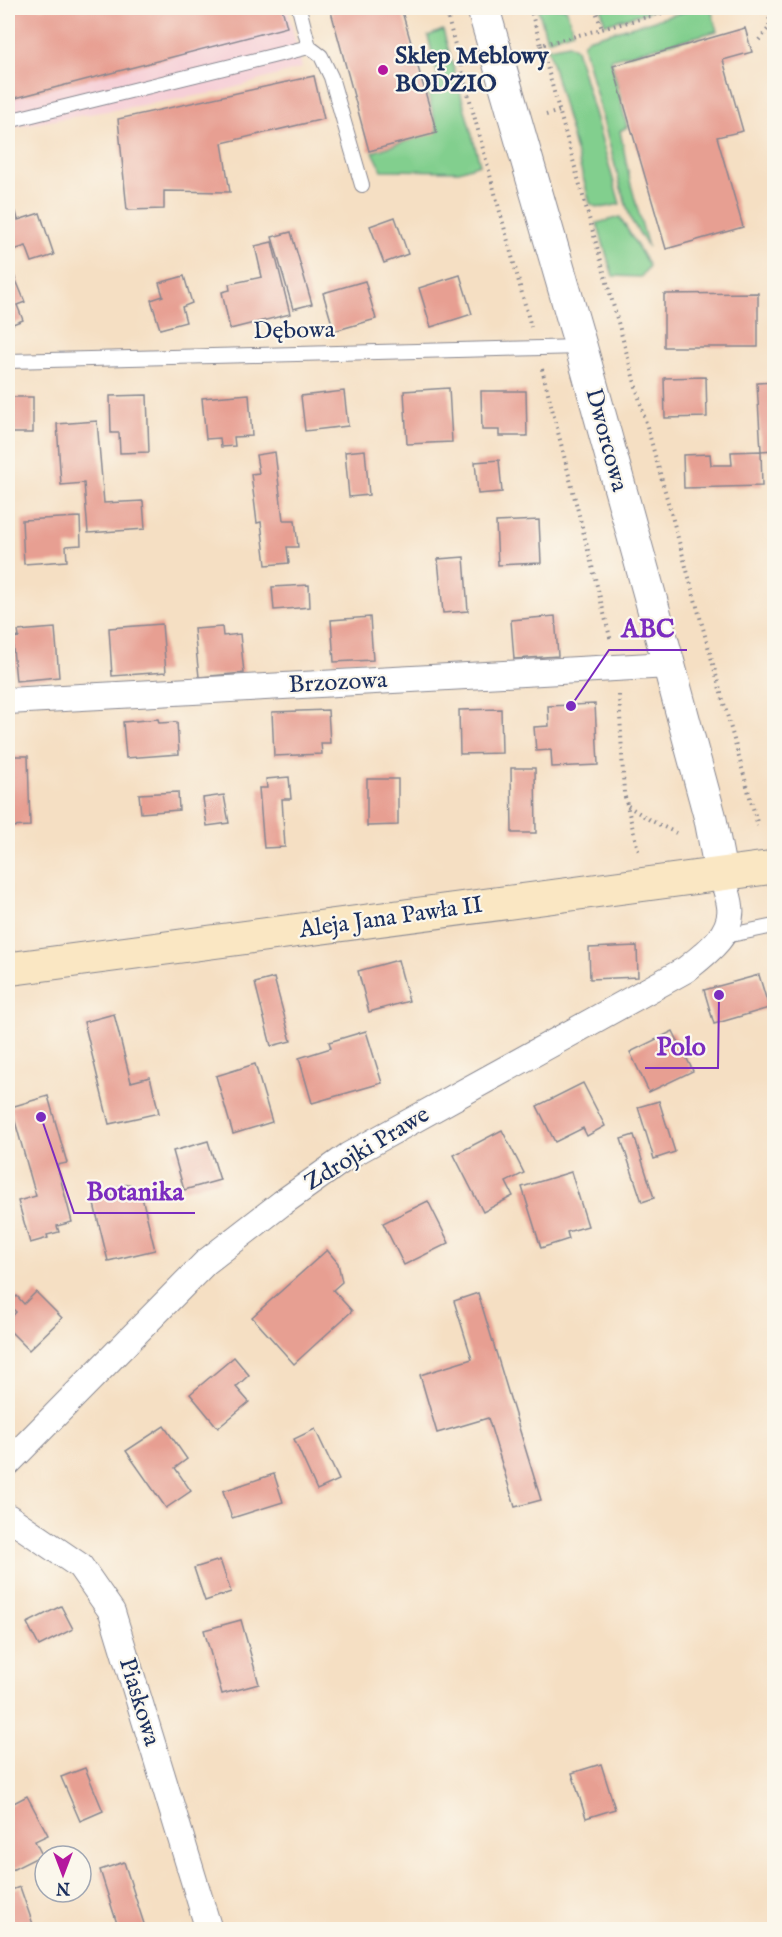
<svg xmlns="http://www.w3.org/2000/svg" width="782" height="1937" font-family="'IM FELL English',serif">
	<style>
		.built { fill: #f6cfd7 }
		.green { fill: #82cf8e; stroke: #4e7f76; stroke-width: 1.5 }
		.building { fill: #e79f92 }
		.lines { fill: none; stroke-linecap: round; stroke-linejoin: round }
		.service-casing { stroke: #888790; stroke-width: 16 }
		.minor-casing { stroke: #888790; stroke-width: 28 }
		.tertiary-casing { stroke: #888790; stroke-width: 34 }
		.secondary-casing { stroke: #888790; stroke-width: 35 }
		.path { stroke: #888790; stroke-width: 4; stroke-dasharray: 1.5 4.5; stroke-linecap: butt }
		.service { stroke: #fff; stroke-width: 14 }
		.minor { stroke: #fff; stroke-width: 26 }
		.tertiary { stroke: #fff; stroke-width: 32 }
		.secondary { stroke: #fae7c3; stroke-width: 33 }
		.poi-dot { fill: #b5179e; stroke: #fbf7ec; stroke-width: 2 }
		.labels { text-anchor: middle; dominant-baseline: central; stroke-width: 4.5; stroke-linejoin: round; paint-order: stroke }
		.poi-label { font-size: 24px; font-weight: bold; fill: #1b2f5e; stroke: #fbf7ec; text-anchor: start }
		.street-label { font-size: 24px; fill: #1b2f5e; stroke: #fbf7ec }
		.leader { fill: none; stroke: #7b2cbf; stroke-width: 2 }
		.callout-dot { fill: #7b2cbf; stroke: #fbf7ec; stroke-width: 2 }
		.callout-label { font-size: 26px; text-anchor: middle; font-weight: bold; fill: #7b2cbf; stroke: #fbf7ec; stroke-width: 4.5; stroke-linejoin: round; paint-order: stroke }
	</style>
	<rect width="100%" height="100%" fill="#fbf7ec"/>
	<filter id="ink" filterUnits="userSpaceOnUse"><feTurbulence type="fractalNoise" baseFrequency=".0167" numOctaves="2"/><feDisplacementMap in="SourceGraphic" scale="12" xChannelSelector="R" yChannelSelector="G"/><feConvolveMatrix kernelMatrix="1 2 1 2 8 2 1 2 1" color-interpolation-filters="sRGB"/></filter>
	<filter id="wash" filterUnits="userSpaceOnUse"><feTurbulence type="fractalNoise" baseFrequency=".008" numOctaves="4" result="noise"/><feDisplacementMap in="SourceGraphic" scale="24" xChannelSelector="R" yChannelSelector="G"/><feGaussianBlur stdDeviation="1.35" result="paint"/><feColorMatrix in="noise" values="0 0 0 0 0 0 0 0 0 0 0 0 0 0 0 0 0 1.4 0 .05"/><feComposite in="paint" operator="in"/></filter>
	<g filter="url(#wash)">
		<rect width="100%" height="100%" fill="#f5dfc3"/>
		<path class="built" d="M8,8H287L302,68L219,92L8,128Z"/>
		<g class="green">
			<path d="M538,8H566L573,31L547,40Z"/>
			<path d="M601,8H661L605,24Z"/>
			<path d="M698,8H711L717,31L611,59L627,127L620,131L630,181L648,247L631,220L622,192L583,44L587,39Z"/>
			<path d="M443,30L480,164L459,171L382,170L373,152L438,131L425,84L438,78L428,36Z"/>
			<path d="M569,44L576,49L620,204C609,206 598,211 590,203L548,48Z"/>
			<path d="M620,217L649,266L641,277L613,276L597,223Z"/>
		</g>
		<g id="blocks">
			<g class="building">
				<path d="M8,8H282L287,27L8,100Z"/>
				<path d="M330,8H401L437,133L369,151Z"/>
				<path d="M745,28L752,52L723,60L743,131L717,137L743,227L666,249L613,66Z"/>
				<path d="M314,76L324,119L222,143L230,192L164,191V209L127,210L118,119Z"/>
				<path d="M16,212L18,220L40,213L54,255L32,262L26,246L8,252V215Z"/>
				<path d="M395,217L408,254L384,263L370,226Z"/>
				<path d="M291,232L312,304L293,309L272,237Z"/>
				<path d="M272,242L290,314L230,329L222,292L230,290L229,284L262,277L255,246Z"/>
				<path d="M14,275L25,302L17,305L23,320L8,326V278Z"/>
				<path d="M460,275L472,314L431,327L419,288Z"/>
				<path d="M184,276L192,303L182,307L186,322L160,329L151,300L163,296L159,283Z"/>
				<path d="M365,281L376,319L334,331L323,293Z"/>
				<path d="M758,293V347H664V294Z"/>
				<path d="M706,377L707,417L665,418L664,378Z"/>
				<path d="M774,382V450L761,451L757,383Z"/>
				<path d="M449,388L452,442L407,444L404,391Z"/>
				<path d="M344,391L348,426L305,431L301,396Z"/>
				<path d="M481,391H526L527,436H499V430H482Z"/>
				<path d="M249,394L252,436L234,437L235,446L221,447L220,438L206,439L202,398Z"/>
				<path d="M147,395L149,452L120,453L119,433H111L110,396Z"/>
				<rect x="8" y="397" width="25" height="36"/>
				<path d="M97,421L104,503L143,501L145,529L88,533L84,483L61,485L57,424Z"/>
				<path d="M365,450L369,495L349,497L345,452Z"/>
				<path d="M761,451L762,486L684,488L683,455L710,454L711,465H732L731,452Z"/>
				<path d="M275,452L283,520H295L298,547H287L289,563L266,565L261,522L257,523L251,474L259,473L256,455Z"/>
				<path d="M499,460L502,492L478,494L475,462Z"/>
				<path d="M80,517L81,545L66,546L67,561L24,564L22,520Z"/>
				<path d="M539,520L541,563L498,565L496,522Z"/>
				<path d="M464,557L468,611L443,613L438,559Z"/>
				<path d="M309,585L310,607L274,610L272,587Z"/>
				<path d="M555,616L558,656L514,659L511,620Z"/>
				<path d="M370,617L373,660L334,662L331,620Z"/>
				<path d="M162,624L166,672L112,676L109,628Z"/>
				<path d="M222,627L223,636L240,634L244,673L199,677L194,629Z"/>
				<path d="M55,628L59,677L16,681L12,638L19,637L18,631Z"/>
				<path d="M595,704L598,765L552,767L551,750L536,751L534,727L549,726L548,706Z"/>
				<path d="M501,709L502,753L460,754L459,710Z"/>
				<path d="M328,710L330,743H321L322,754L274,756L272,712Z"/>
				<path d="M158,719L159,723L177,722L179,754L126,758L123,722Z"/>
				<path d="M8,756H28L30,826L8,827Z"/>
				<path d="M511,768H535L536,833H512Z"/>
				<path d="M289,777L291,799H282L285,847L264,848L259,788H267L266,779Z"/>
				<path d="M367,779H398V825L367,826Z"/>
				<path d="M178,792L179,810L141,813L139,794Z"/>
				<path d="M224,795L229,823L207,826L203,798Z"/>
				<path d="M637,946L638,977L590,979L589,948Z"/>
				<path d="M398,960L409,1001L369,1012L358,971Z"/>
				<path d="M759,975L769,1008L714,1024L704,990Z"/>
				<path d="M274,978L291,1041L271,1046L255,983Z"/>
				<path d="M114,1014L131,1082L150,1077L159,1113L109,1124L84,1022Z"/>
				<path d="M366,1031L382,1083L312,1103L299,1058L331,1048L329,1042Z"/>
				<path d="M673,1031L693,1071L649,1092L630,1052Z"/>
				<path d="M255,1064L272,1122L233,1134L216,1076Z"/>
				<path d="M583,1083L605,1126L587,1136L583,1128L555,1142L537,1106Z"/>
				<path d="M48,1096L67,1163L57,1165L72,1222L57,1226L59,1232L47,1235L48,1238L30,1243L18,1201L36,1196L11,1107Z"/>
				<path d="M659,1101L675,1152L654,1159L638,1107Z"/>
				<path d="M8,1104L14,1129L8,1131Z"/>
				<path d="M502,1130L524,1173L506,1182L513,1196L483,1212L454,1155Z"/>
				<path d="M634,1135L654,1198L642,1202L621,1139Z"/>
				<path d="M208,1141L220,1180L184,1190L173,1151Z"/>
				<path d="M571,1172L588,1226L567,1232L569,1239L541,1248L522,1187Z"/>
				<path d="M129,1184L140,1189L155,1250L108,1261L93,1200L114,1195L118,1187Z"/>
				<path d="M428,1201L449,1243L404,1265L383,1223Z"/>
				<path d="M327,1250L338,1263L342,1282L333,1290L352,1311L294,1364L252,1317Z"/>
				<path d="M36,1292L62,1318L29,1350L8,1329V1321L16,1312L8,1304L17,1296L24,1304Z"/>
				<path d="M478,1293L541,1500L515,1507L488,1418L437,1433L420,1375L472,1359L454,1301Z"/>
				<path d="M234,1357L249,1375L236,1387L249,1402L218,1428L190,1394Z"/>
				<path d="M164,1426L187,1459L175,1468L191,1491L166,1508L126,1451Z"/>
				<path d="M315,1429L339,1480L317,1490L294,1439Z"/>
				<path d="M274,1474L283,1502L232,1518L223,1491Z"/>
				<path d="M220,1560L231,1592L205,1601L194,1568Z"/>
				<path d="M61,1606L73,1629L39,1646L27,1623Z"/>
				<path d="M241,1620L259,1684L222,1694L204,1630Z"/>
				<path d="M601,1764L615,1809L586,1818L572,1773Z"/>
				<path d="M85,1768L103,1811L80,1821L61,1777Z"/>
				<path d="M27,1796L48,1835L35,1841L42,1855L12,1870L8,1861V1806Z"/>
				<path d="M124,1862L146,1930H119L100,1870Z"/>
				<path d="M20,1887L35,1930H16L8,1906V1891Z"/>
			</g>
		</g>
	</g>
	<g filter="url(#ink)">
		<use href="#blocks" fill-opacity="0" stroke="#888790" stroke-width="1.5"/>
		<g class="lines">
			<defs>
				<g id="service">
					<path d="M299,8L309,47L321,56L331,77L362,185"/>
					<path d="M8,121L309,47"/>
					<path d="M8,361L581,347"/>
					<path d="M721,937L774,926"/>
				</g>
				<g id="minor">
					<path d="M8,701L669,665"/>
					<path d="M8,1463L206,1262L282,1203L348,1156L685,970C704,955 734,934 730,906C729,896 724,884 721,874"/>
					<path d="M8,1517L80,1566L112,1612L209,1930"/>
				</g>
				<path id="tertiary" d="M483,8L581,347L669,665L710,817L721,874"/>
				<path id="secondary" d="M8,969L774,867"/>
			</defs>
			<use href="#service" class="service-casing"/>
			<use href="#minor" class="minor-casing"/>
			<use href="#tertiary" class="tertiary-casing"/>
			<use href="#secondary" class="secondary-casing"/>
			<g class="path">
				<path d="M444,8L447,15L531,327"/>
				<path d="M530,8L541,45L681,8"/>
				<path d="M595,8L602,29"/>
				<path d="M759,40L769,28L770,8"/>
				<path d="M541,45L758,826"/>
				<path d="M546,115L560,111"/>
				<path d="M542,369L611,641"/>
				<path d="M619,695L624,793L639,854"/>
				<path d="M628,806L650,820L676,833"/>
			</g>
			<use href="#service" class="service"/>
			<use href="#minor" class="minor"/>
			<use href="#tertiary" class="tertiary"/>
			<use href="#secondary" class="secondary"/>
		</g>
	</g>
	<circle class="poi-dot" cx="383" cy="70" r="6"/>
	<g class="labels">
		<g class="poi-label">
			<text x="395" y="56">Sklep Meblowy<tspan x="395" dy="28">BODZIO</tspan></text>
		</g>
		<g class="street-label">
			<text transform="translate(294 331) rotate(-1)">Dębowa</text>
			<text transform="translate(606 440) rotate(75)">Dworcowa</text>
			<text transform="translate(338 683) rotate(-3)">Brzozowa</text>
			<text transform="translate(391 918) rotate(-8)">Aleja Jana Pawła II</text>
			<text transform="translate(367 1149) rotate(-31)">Zdrojki Prawe</text>
			<text transform="translate(139 1702) rotate(73)">Piaskowa</text>
		</g>
	</g>
	<path class="leader" d="M571 706L609 650H687M719 995L718 1068H645M41 1117L74 1213H195"/>
	<g class="callout-dot">
		<circle cx="571" cy="706" r="6"/>
		<circle cx="719" cy="995" r="6"/>
		<circle cx="41" cy="1117" r="6"/>
	</g>
	<g class="callout-label">
		<text x="648" y="637">ABC</text>
		<text x="681" y="1055">Polo</text>
		<text x="135" y="1200">Botanika</text>
	</g>
	<rect width="782" height="1937" fill="none" stroke="#fbf7ec" stroke-width="30"/>
	<g transform="translate(63 1874) rotate(180)"><circle r="28" fill="#fbf7ec" stroke="#a1a7b3" stroke-width="1.5"/>
	<path d="M0-4.5L10 22L0 15L-10 22Z" fill="#b5179e"/>
	<text y="-9" font-size="16" font-weight="bold" text-anchor="middle" fill="#1b2f5e">N</text>
	</g>
</svg>
